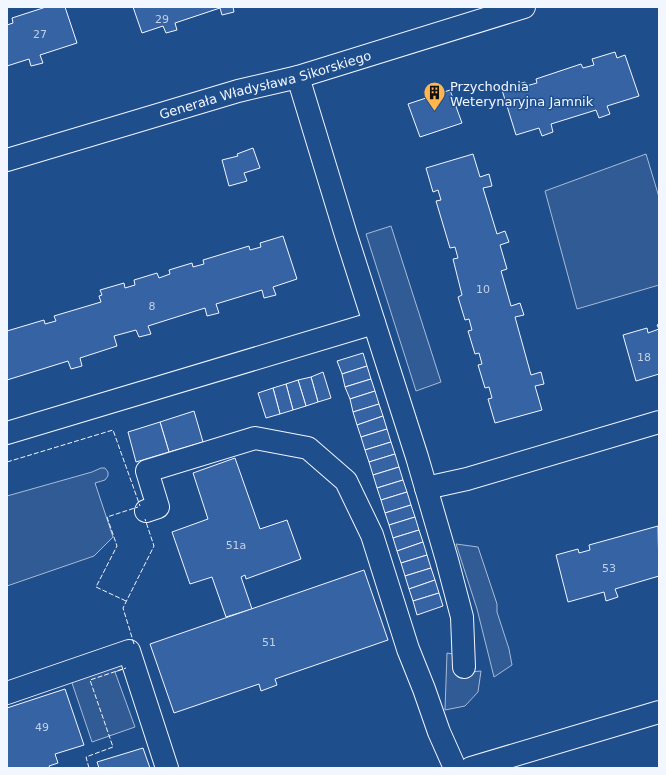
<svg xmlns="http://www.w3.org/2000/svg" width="666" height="775" font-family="'DejaVu Sans',sans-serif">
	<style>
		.built { fill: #305b95; stroke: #a8bbd7 }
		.building { fill: #3563a3; stroke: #f2f6ff }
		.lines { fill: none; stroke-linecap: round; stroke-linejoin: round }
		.minor-casing { stroke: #f2f6ff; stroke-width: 24 }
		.major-casing { stroke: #f2f6ff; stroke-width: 24 }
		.minor { stroke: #1f4e8c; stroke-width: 22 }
		.major { stroke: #1f4e8c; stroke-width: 22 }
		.fence { stroke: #f2f6ff; stroke-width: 1; stroke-dasharray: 5 2; stroke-linecap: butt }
		.labels { text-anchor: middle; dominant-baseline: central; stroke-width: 3; stroke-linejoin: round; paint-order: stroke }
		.number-label { font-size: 11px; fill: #c3d1e8 }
		.street-label { font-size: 13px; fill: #f2f6ff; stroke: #1f4e8c }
		.poi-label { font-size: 13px; fill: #f2f6ff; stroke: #1f4e8c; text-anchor: start }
	</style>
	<rect width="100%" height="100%" fill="#1f4e8c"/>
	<g class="built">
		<path d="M646,154L659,197V285L577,309L545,191Z"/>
		<path d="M391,226L441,382L416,391L366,234Z"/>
		<path d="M101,468H105L108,472V476L105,480L95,483L113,537L94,556L7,586V496L92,472Z"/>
		<path d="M456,544L478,547L497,604V612L509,649L512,665L494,677L477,609Z"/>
		<path d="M447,653L459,655L460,673L481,671L478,692L465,706L445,710Z"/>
		<path d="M121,663L126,668L115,672L135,727L92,742L71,680Z"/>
	</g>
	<g class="building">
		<path d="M46,7H65L77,43L40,55L43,63L31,66L29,59L7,66V25L13,23L12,18Z"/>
		<path d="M133,7H233L234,12L222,15L220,8L175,23L177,30L166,33L163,26L142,33Z"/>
		<path d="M615,52L617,58L625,55L639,96L607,106L610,114L599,118L596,110L551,124L553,132L542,136L539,128L516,135L502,90L525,82L526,86L537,83L536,79L581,64L583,68L594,65L592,59Z"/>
		<path d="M450,90L462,123L420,137L408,104Z"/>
		<path d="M253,148L260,168L244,173L247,181L229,186L222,160L238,156L237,154Z"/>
		<path d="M473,154L480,177L489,174L492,186L483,188L497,234L505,231L509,242L500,245L507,269L501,271L511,306L520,303L524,315L515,317L531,375L541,372L544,384L535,386L542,410L495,423L488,399L492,398L489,387L485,388L478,365L482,364L479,353L475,354L468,331L472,330L469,319L465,320L458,297L462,295L453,259L458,258L455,247L450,248L436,201L441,200L438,190L433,192L426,168Z"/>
		<path d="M283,236L297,279L273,287L276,295L264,298L262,290L216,304L219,313L207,316L205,308L148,326L151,334L139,337L136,330L114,336L117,346L80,358L82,366L71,369L68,361L7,380V331L44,320L45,324L56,321L54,316L101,302L99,296L102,295L100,290L124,283L125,288L135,285L134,280L157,273L159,278L170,274L169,270L192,263L193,267L204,264L203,260L249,246L250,250L261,247L260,243Z"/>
		<path d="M659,324V374L636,381L623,335L647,328L648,333L659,329L657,325Z"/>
		<path d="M363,353L367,366L342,374L337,361Z"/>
		<path d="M367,366L371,379L345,387L342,374Z"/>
		<path d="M323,372L331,398L318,402L311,377Z"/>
		<path d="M311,377L318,402L306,406L298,380Z"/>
		<path d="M371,379L375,391L350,399L345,387Z"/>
		<path d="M298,380L306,406L293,410L286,384Z"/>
		<path d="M286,384L293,410L280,414L273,388Z"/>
		<path d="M273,388L280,414L266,418L258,393Z"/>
		<path d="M375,391L379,404L353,412L350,399Z"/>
		<path d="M379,404L383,416L357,425L353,412Z"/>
		<path d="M194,411L203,442L169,452L160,422Z"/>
		<path d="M383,416L387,429L361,437L357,425Z"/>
		<path d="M160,422L169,452L136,462L128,432Z"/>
		<path d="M387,429L391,442L365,450L361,437Z"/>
		<path d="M391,442L395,454L369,462L365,450Z"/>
		<path d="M395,454L399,467L373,475L369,462Z"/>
		<path d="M235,458L260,529L287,520L301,559L246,579L245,575L241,577L252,609L226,617L212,577L190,584L172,532L208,519L193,473Z"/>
		<path d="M399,467L403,480L377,488L373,475Z"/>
		<path d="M403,480L407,492L381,500L377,488Z"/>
		<path d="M407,492L411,505L385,513L381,500Z"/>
		<path d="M411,505L415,517L389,525L385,513Z"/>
		<path d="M415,517L419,530L393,538L389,525Z"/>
		<path d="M658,526L659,576L615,589L618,597L606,601L604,592L568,602L556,555L578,549L579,553L590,550L589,545Z"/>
		<path d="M419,530L423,542L397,551L393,538Z"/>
		<path d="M423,542L427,555L401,563L397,551Z"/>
		<path d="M427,555L431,568L405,576L401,563Z"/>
		<path d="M431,568L435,580L409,589L405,576Z"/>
		<path d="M364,570L388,640L275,679L277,685L261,691L259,684L174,713L150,644Z"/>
		<path d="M435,580L439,593L413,601L409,589Z"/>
		<path d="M439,593L443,606L417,615L413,601Z"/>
		<path d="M65,689L84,745L55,754L58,763L49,766L50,768H7V708Z"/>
		<path d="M143,748L150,768H99L97,762Z"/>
	</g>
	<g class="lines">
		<defs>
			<g id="minor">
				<path d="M298,77L346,235L417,457L447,560L462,617L464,667"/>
				<path id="s1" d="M7,160L238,91L298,77L524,7"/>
				<path d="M7,433L374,323"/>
				<path d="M426,488L467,479L659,422"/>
				<path d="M146,511L158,507L147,471L255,438L308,448L346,481L372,535L408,649L424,689L439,732L455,768"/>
				<path d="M7,693L129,651L167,768"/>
			</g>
			<path id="major" d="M471,768L659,712"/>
		</defs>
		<use href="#minor" class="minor-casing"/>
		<use href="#major" class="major-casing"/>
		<use href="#minor" class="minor"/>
		<use href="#major" class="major"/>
		<g class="fence">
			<path d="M7,462L113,430L140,506"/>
			<path d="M126,601L96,587L117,546L107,517L138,507"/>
			<path d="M134,644L123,608L154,546L145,519"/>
			<path d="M89,768L86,757L113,747L90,680L126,668"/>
		</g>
	</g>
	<defs>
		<symbol id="building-pin" viewBox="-11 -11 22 30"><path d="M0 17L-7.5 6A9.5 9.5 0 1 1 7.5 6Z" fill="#ffb74d" stroke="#1f4e8c"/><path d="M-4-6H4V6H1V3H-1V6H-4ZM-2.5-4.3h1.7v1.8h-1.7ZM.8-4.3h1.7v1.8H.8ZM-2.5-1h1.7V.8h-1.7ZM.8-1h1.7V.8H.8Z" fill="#111"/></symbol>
	</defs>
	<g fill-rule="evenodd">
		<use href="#building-pin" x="422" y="80" width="25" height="34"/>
	</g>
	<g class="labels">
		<g class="number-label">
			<text x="162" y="19">29</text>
			<text x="40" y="34">27</text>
			<text x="483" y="289">10</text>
			<text x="152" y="306">8</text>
			<text x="644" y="357">18</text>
			<text x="236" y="545">51a</text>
			<text x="609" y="568">53</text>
			<text x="269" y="642">51</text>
			<text x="42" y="727">49</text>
		</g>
		<g class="street-label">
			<text stroke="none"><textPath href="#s1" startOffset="269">Generała Władysława Sikorskiego</textPath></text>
		</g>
		<g class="poi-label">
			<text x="450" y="86">Przychodnia<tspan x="450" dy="15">Weterynaryjna Jamnik</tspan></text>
		</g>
	</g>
	<rect width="666" height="775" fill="none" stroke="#f2f6ff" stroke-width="16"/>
</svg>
